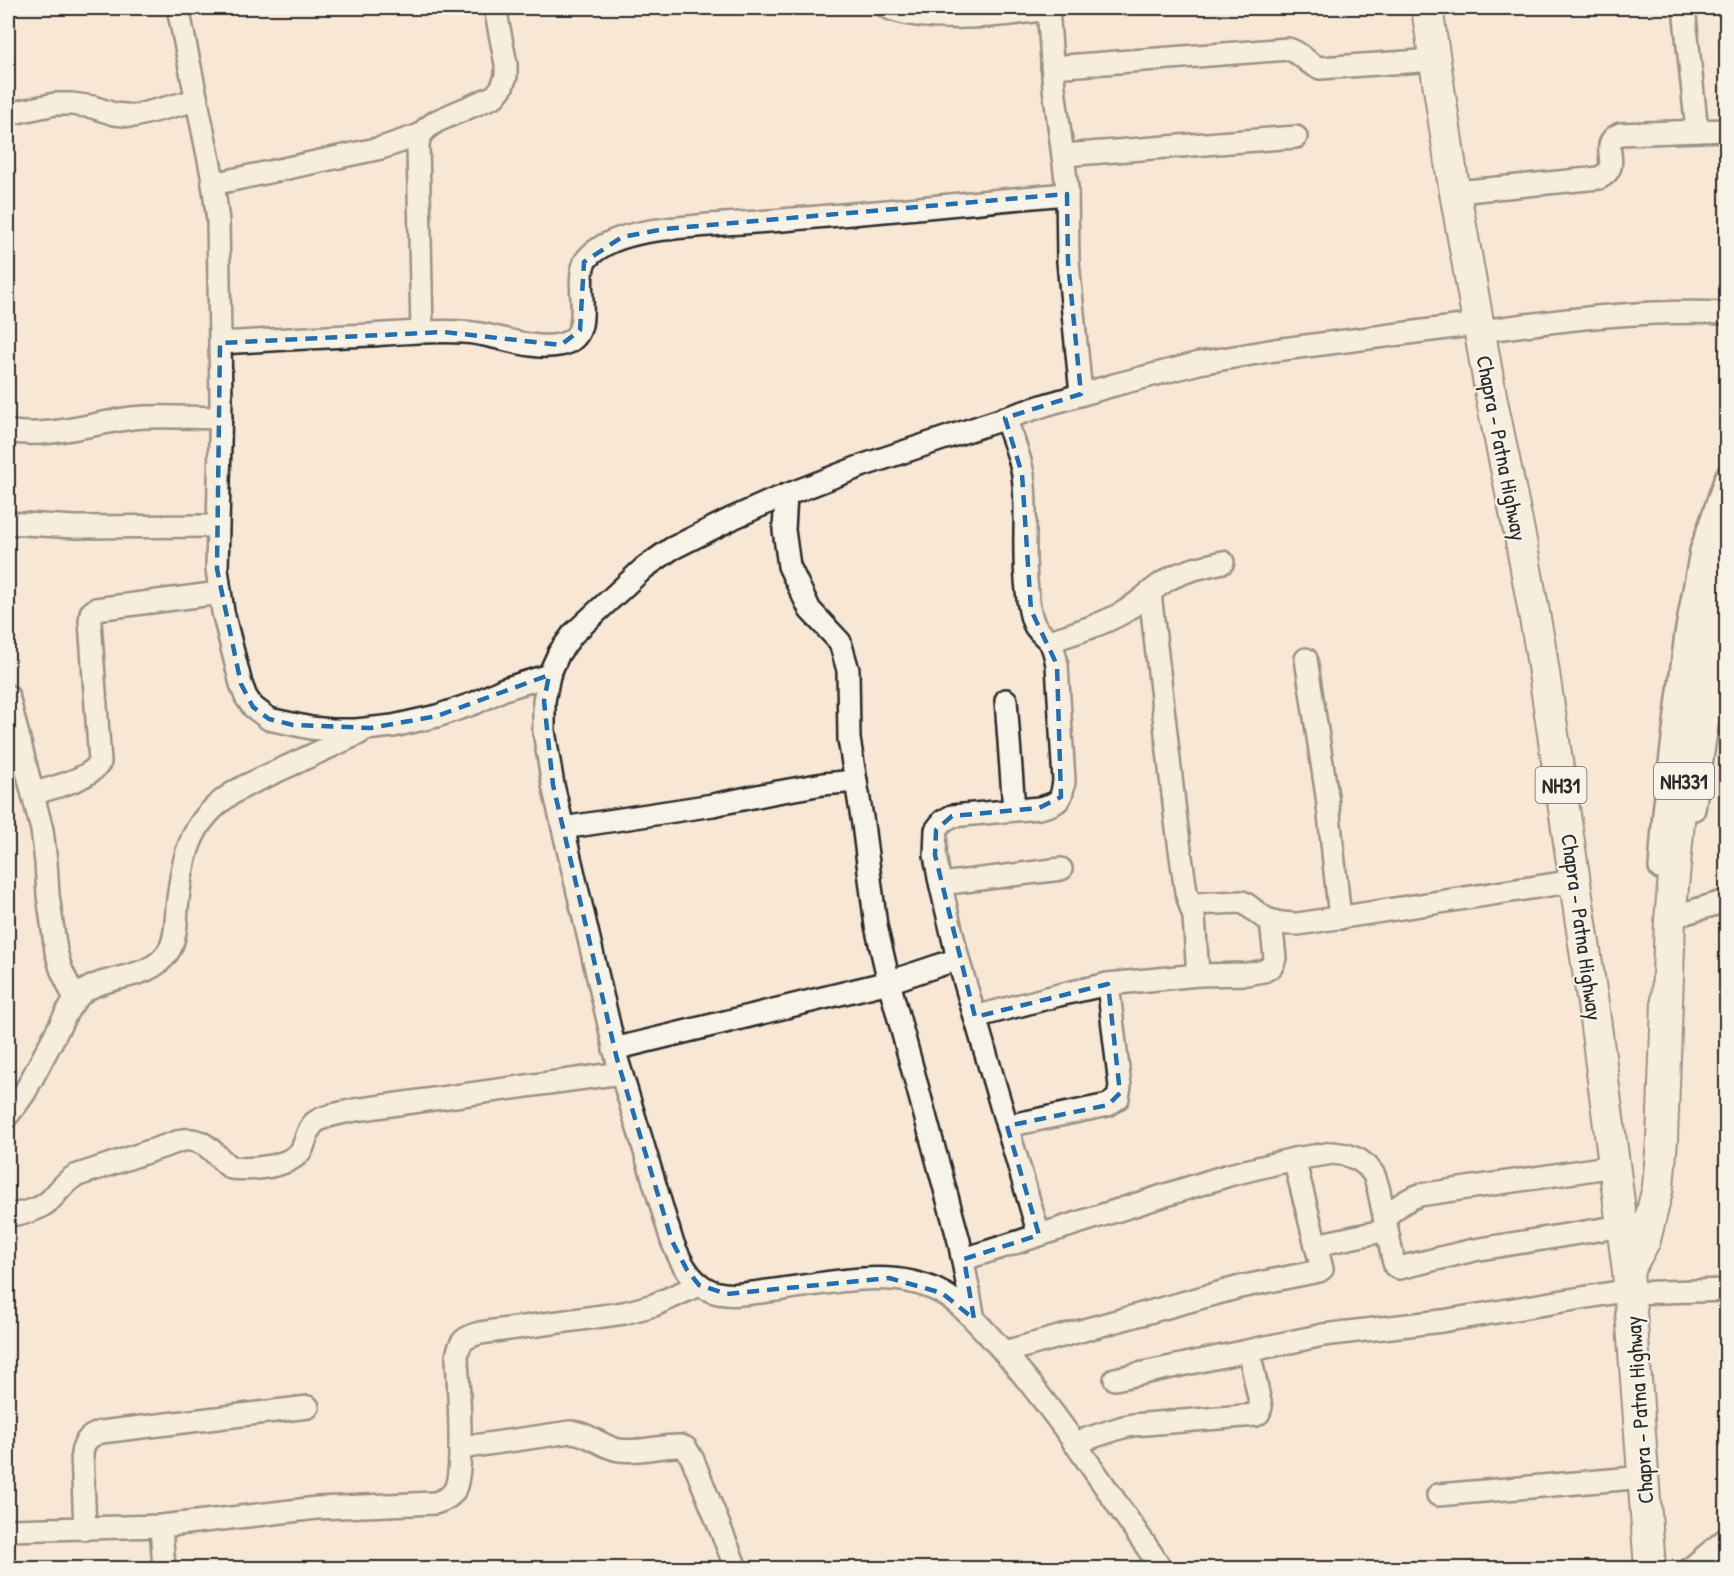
<svg xmlns="http://www.w3.org/2000/svg" width="1734" height="1576" font-family="'Patrick Hand',sans-serif">
	<style>
		.lines { fill: none; stroke-linecap: round; stroke-linejoin: round }
		.minor-casing { stroke: #2b2b2b; stroke-width: 26 }
		.highway-casing { stroke: #2b2b2b; stroke-width: 34 }
		.minor { stroke: #f7f3e8; stroke-width: 21 }
		.highway { stroke: #f7f3e8; stroke-width: 30 }
		.marked { fill: none; stroke: #1f6fb2; stroke-width: 4.5; stroke-dasharray: 12 8; stroke-linejoin: round }
		.labels { text-anchor: middle; dominant-baseline: central; stroke-width: 4.5; stroke-linejoin: round; paint-order: stroke }
		.shield { fill: #f7f3e8; stroke: #686764; stroke-width: 1.5 }
		.shield-label { font-size: 21px; font-weight: bold; fill: #2b2b2b }
		.street-label { font-size: 22px; fill: #2b2b2b; stroke: #f7f3e8 }
	</style>
	<rect width="100%" height="100%" fill="#f7e7d4"/>
	<filter id="ink" filterUnits="userSpaceOnUse"><feTurbulence type="fractalNoise" baseFrequency=".0167" numOctaves="2"/><feDisplacementMap in="SourceGraphic" scale="12" xChannelSelector="R" yChannelSelector="G"/><feConvolveMatrix kernelMatrix="1 2 1 2 8 2 1 2 1" color-interpolation-filters="sRGB"/></filter>
	<g filter="url(#ink)">
		<g class="lines">
			<defs>
				<g id="minor">
					<path d="M178,8L212,175L218,221L221,400L217,569L223,612L241,684L246,697L253,707L269,719L311,728L332,730H356L393,726L437,716L475,703L504,689L549,675"/>
					<path d="M888,8C928,24 1005,16 1048,9"/>
					<path d="M1048,8L1054,88L1067,187L1068,262L1081,394"/>
					<path d="M1684,8L1697,131"/>
					<path d="M1052,67L1288,49C1303,53 1306,64 1320,68L1435,60"/>
					<path d="M8,114L55,104H72L93,107L114,114L134,116L197,100"/>
					<path d="M1064,155L1296,137"/>
					<path d="M213,184L381,148L420,135"/>
					<path d="M1456,192L1599,178C1625,165 1596,145 1620,134L1726,130"/>
					<path d="M1480,331C1561,320 1644,309 1726,313"/>
					<path d="M422,332L418,145L420,135L427,128L437,121L495,96L502,87L506,76V64L495,8"/>
					<path d="M220,343C270,340 320,337 370,335C401,333 432,330 463,332C494,333 529,351 559,345C598,338 574,290 584,264C588,254 603,245 613,241C643,229 677,228 709,225C737,223 765,222 793,219C884,212 976,202 1067,194"/>
					<path d="M1005,418C1012,437 1020,455 1023,475C1028,513 1022,552 1027,590C1028,601 1030,617 1035,626C1039,632 1043,635 1048,640C1054,646 1055,656 1057,665L1064,781C1061,802 1059,803 1039,808L952,816L943,821L936,830L935,855L939,878L958,959L1039,1235"/>
					<path d="M8,431C46,439 94,423 132,418C161,415 191,418 221,418"/>
					<path d="M786,495L784,530L789,566L810,610L840,642L848,670L849,739L863,824L876,926L889,982L959,1241L974,1319"/>
					<path d="M8,523L75,527L217,526"/>
					<path d="M1150,593L1176,821L1186,892L1194,917L1198,975"/>
					<path d="M1050,641C1075,633 1101,625 1124,612C1140,602 1153,588 1169,579C1186,570 1205,566 1223,562"/>
					<path d="M1306,659L1327,796L1340,918"/>
					<path d="M8,696L42,830L46,862L48,895L56,951L61,969L75,999"/>
					<path d="M1006,700L1014,810"/>
					<path d="M33,794C52,787 90,780 100,762L90,621L91,613L96,609L220,593"/>
					<path d="M1694,809L1726,605"/>
					<path d="M563,828L713,805L772,793L823,784L856,781"/>
					<path d="M1660,868L1664,812L1686,634L1701,551L1726,477"/>
					<path d="M941,884L1061,869"/>
					<path d="M1191,904L1242,902C1249,905 1253,910 1259,914C1270,923 1284,924 1298,924L1575,881"/>
					<path d="M1682,914L1726,901"/>
					<path d="M975,1017L1059,995L1108,984L1198,975L1247,974L1264,971L1272,966L1275,958L1271,921"/>
					<path d="M614,1049L889,982L958,959"/>
					<path d="M8,1115L16,1105L25,1092L68,1010C73,1003 78,995 86,990C111,974 150,980 168,952C176,940 176,922 177,908C183,852 191,814 245,786L360,733"/>
					<path d="M1007,1126L1108,1105L1118,1098L1120,1086L1108,984"/>
					<path d="M8,1215C26,1213 42,1210 54,1196C61,1188 66,1181 75,1176L183,1140C208,1138 213,1155 231,1168C250,1170 291,1168 302,1149C306,1141 307,1130 314,1123C324,1115 343,1113 355,1110L621,1073"/>
					<path d="M1385,1217C1396,1208 1406,1199 1420,1195L1615,1166"/>
					<path d="M1316,1245L1387,1230"/>
					<path d="M964,1259L1229,1175L1294,1159L1333,1153L1347,1155L1359,1160L1368,1167L1374,1175L1378,1187L1393,1259L1395,1266L1399,1268L1474,1250L1622,1226"/>
					<path d="M1630,1293L1726,1290"/>
					<path d="M1004,1352L1240,1287L1319,1271L1322,1269L1321,1265L1294,1159"/>
					<path d="M1115,1379L1323,1335L1442,1321L1630,1290"/>
					<path d="M1074,1443L1123,1427L1133,1425L1256,1415L1259,1413L1261,1407L1249,1351"/>
					<path d="M460,1448L570,1432C588,1432 601,1447 619,1450C639,1453 661,1445 681,1446L686,1448L693,1460L736,1568"/>
					<path d="M1438,1495L1645,1477"/>
					<path d="M161,1526L164,1568"/>
					<path d="M85,1529L82,1453C84,1441 89,1436 101,1432L308,1407"/>
					<path d="M8,1530L161,1526L317,1508L435,1503C442,1501 450,1498 454,1491C465,1474 458,1382 457,1357C459,1341 465,1337 480,1333L624,1313L654,1305L699,1285"/>
					<path d="M1160,1568L1151,1553C1101,1482 1054,1407 995,1342C981,1327 960,1302 942,1293C933,1288 921,1284 912,1282C870,1272 811,1286 768,1291C750,1293 726,1298 709,1290C689,1281 680,1260 672,1241L617,1059L553,785L544,731V701L549,675L559,653L573,634L644,568L671,549L733,518L771,501L864,465L1045,405L1114,385L1199,363L1275,350L1478,324"/>
					<path d="M1691,1568L1726,1539"/>
				</g>
				<g id="highway">
					<path d="M1427,8L1452,175L1492,401L1520,536L1540,646L1594,1011L1628,1271L1650,1568"/>
					<path d="M1628,1271L1645,1240L1658,1187L1662,1140L1670,920L1679,821L1692,707L1708,607L1726,538"/>
				</g>
			</defs>
			<use href="#minor" class="minor-casing"/>
			<use href="#highway" class="highway-casing"/>
			<use href="#minor" class="minor"/>
			<use href="#highway" class="highway"/>
		</g>
	</g>
	<path d="M0 0H1734V1576H0ZM1067,194L1068,262L1081,394L1005,418L1022,474L1031,610L1057,665L1061,797L1039,808L952,816L936,830L935,855L975,1017L1108,984L1120,1093L1108,1105L1007,1126L1039,1235L964,1259L974,1319L942,1293L889,1278L727,1294L699,1285L687,1270L672,1241L617,1059L553,785L544,701L549,675L437,716L371,728L293,725L269,719L253,707L241,684L217,569L220,343L444,332L561,345L580,330L584,262L622,237L664,229Z" fill="#f7e7d4" fill-opacity=".55" fill-rule="evenodd"/>
	<path class="marked" d="M1067,194L1068,262L1081,394L1005,418L1022,474L1031,610L1057,665L1061,797L1039,808L952,816L936,830L935,855L975,1017L1108,984L1120,1093L1108,1105L1007,1126L1039,1235L964,1259L974,1319L942,1293L889,1278L727,1294L699,1285L687,1270L672,1241L617,1059L553,785L544,701L549,675L437,716L371,728L293,725L269,719L253,707L241,684L217,569L220,343L444,332L561,345L580,330L584,262L622,237L664,229Z"/>
	<g class="labels">
		<g class="shield">
			<rect x="1654" y="763" width="60" height="36" rx="4.5"/>
			<rect x="1535.5" y="767" width="51" height="36" rx="4.5"/>
		</g>
		<g class="shield-label">
			<text x="1684" y="781">NH331</text>
			<text x="1561" y="785">NH31</text>
		</g>
		<g class="street-label">
			<text transform="translate(1502 448) rotate(79)">Chapra - Patna Highway</text>
			<text transform="translate(1582 927) rotate(82)">Chapra - Patna Highway</text>
			<text transform="translate(1639 1410) rotate(-94)">Chapra - Patna Highway</text>
		</g>
	</g>
	<rect width="1734" height="1576" fill="none" stroke="#f7f3e8" stroke-width="30"/>
	<rect x="15" y="15" width="1704" height="1546" fill="none" stroke="#2b2b2b" stroke-width="2" filter="url(#ink)"/>
</svg>
